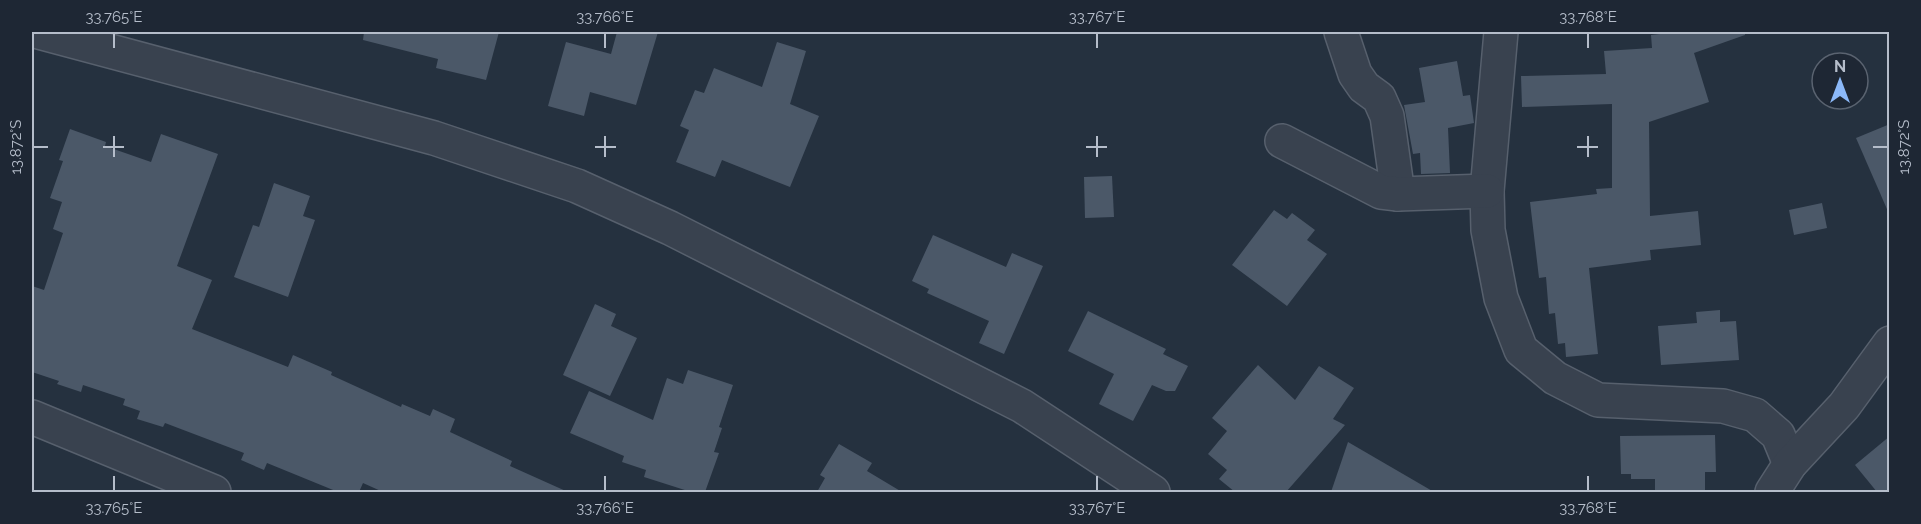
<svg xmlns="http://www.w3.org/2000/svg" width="1921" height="524" font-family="Raleway,sans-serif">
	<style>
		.building { fill: #4b5868 }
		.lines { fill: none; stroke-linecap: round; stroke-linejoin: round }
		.minor-casing { stroke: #57606d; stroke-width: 36 }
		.minor { stroke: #39424f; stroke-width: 33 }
		.ticks { fill: none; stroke: #b5bdca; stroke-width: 2 }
		.neatline { fill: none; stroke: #b5bdca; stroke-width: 2 }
		.ticks-label { font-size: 15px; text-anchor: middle; fill: #b5bdca }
	</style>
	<rect width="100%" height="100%" fill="#25313f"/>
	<g class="building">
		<path d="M364,32H499L486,80L436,68L438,59L363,40Z"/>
		<path d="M617,32H658L636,105L590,92L584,116L548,106L566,42L611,54Z"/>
		<path d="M1677,32H1745V35L1694,53L1709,102L1649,122L1650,216L1698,211L1701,245L1650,250L1651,260L1589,268L1598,354L1566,357L1565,343L1558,344L1555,313L1549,314L1546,277L1539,278L1530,202L1597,194L1596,189L1612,188V104L1522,107L1521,76L1606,74L1604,51L1652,48L1651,35Z"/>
		<path d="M777,42L806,51L790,104L819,116L790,187L722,160L715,177L676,162L689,130L680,126L695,90L704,93L714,68L762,87Z"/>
		<path d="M1457,61L1463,96L1470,95L1474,123L1448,128L1450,173L1421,174L1420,153L1413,154L1404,105L1425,102L1419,68Z"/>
		<path d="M1890,124V216L1856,138Z"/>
		<path d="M70,129L106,142L105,146L151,162L161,134L218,154L177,266L212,280L192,329L288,367L293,355L332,372L331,375L401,407L402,404L430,416L433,409L455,419L450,432L512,461L510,466L568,492H383L363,483L359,492H338L267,463L264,470L241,460L244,453L165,423L163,427L137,419L140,411L123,405L125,399L83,385L81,392L57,384L59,381L32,372V286L44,290L63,233L53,229L62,202L50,198L63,161L59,160Z"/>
		<path d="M1112,176L1114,217L1085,218L1084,177Z"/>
		<path d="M274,183L310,196L303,216L315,220L288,297L234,277L253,225L259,227Z"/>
		<path d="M1822,203L1827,228L1794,235L1789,210Z"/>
		<path d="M1274,210L1287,219L1292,213L1315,230L1307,240L1327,254L1287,306L1232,265Z"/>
		<path d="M933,235L1006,267L1012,253L1043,266L1004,354L979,343L989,321L927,293L929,289L912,281Z"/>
		<path d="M595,304L616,314L611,326L637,338L610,396L563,375Z"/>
		<path d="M1720,310V322L1736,321L1739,360L1661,365L1658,326L1697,323L1696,312Z"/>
		<path d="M1088,311L1166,349L1163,354L1188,366L1175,391H1166L1152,385L1133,421L1099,404L1114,374L1068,351Z"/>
		<path d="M1258,365L1295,400L1319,366L1354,388L1333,419L1345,425L1286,492H1235L1219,479L1227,470L1208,454L1227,431L1212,418Z"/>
		<path d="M688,370L733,385L719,427L722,428L714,452L719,453L705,492H691L644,477L646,470L622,462L624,456L570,433L589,391L653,420L667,378L683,384Z"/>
		<path d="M1715,435L1716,472H1705V492H1655V479H1631V474H1621L1620,436Z"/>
		<path d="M1890,436V492H1877L1855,465Z"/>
		<path d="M1348,442L1434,492H1331Z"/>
		<path d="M839,444L872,463L867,471L902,492H817L825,478L820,475Z"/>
	</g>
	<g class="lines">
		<defs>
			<g id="minor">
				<path d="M39,32L434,138L577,186L670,228L1022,406L1153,492"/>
				<path d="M1341,32L1355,74L1364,87L1379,98L1387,116L1398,194"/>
				<path d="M1501,32L1487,191L1488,230L1501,298L1521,350L1555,378L1598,400L1723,406L1755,415L1778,435L1790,464"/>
				<path d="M1282,141L1381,192L1398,194L1487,191"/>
				<path d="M32,417L214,492"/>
				<path d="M1772,492L1790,464L1844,406L1890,343"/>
			</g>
		</defs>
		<use href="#minor" class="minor-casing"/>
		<use href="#minor" class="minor"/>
	</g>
	<path class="ticks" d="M114,33V48M605,33V48M1097,33V48M1588,33V48M114,136V157M605,136V157M1097,136V157M1588,136V157M33,147H48M103,147H124M595,147H616M1086,147H1107M1577,147H1598M1873,147H1888M114,476V491M605,476V491M1097,476V491M1588,476V491"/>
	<rect width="1921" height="524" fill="none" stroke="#1e2734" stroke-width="66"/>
	<g transform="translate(1840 81)"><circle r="28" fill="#1e2734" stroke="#5a6370" stroke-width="1.5"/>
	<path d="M0-4.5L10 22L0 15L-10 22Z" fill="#8bb8f8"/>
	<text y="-9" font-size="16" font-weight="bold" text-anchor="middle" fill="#b5bdca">N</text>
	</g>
	<rect x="33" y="33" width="1855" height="458" class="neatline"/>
	<g class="ticks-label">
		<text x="114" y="22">33.765°E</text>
		<text x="605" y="22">33.766°E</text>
		<text x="1097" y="22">33.767°E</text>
		<text x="1588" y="22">33.768°E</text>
		<text transform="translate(16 147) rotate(-90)" y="5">13.872°S</text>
		<text transform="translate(1904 147) rotate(-90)" y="5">13.872°S</text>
		<text x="114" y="513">33.765°E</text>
		<text x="605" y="513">33.766°E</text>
		<text x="1097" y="513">33.767°E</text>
		<text x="1588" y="513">33.768°E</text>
	</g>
</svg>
